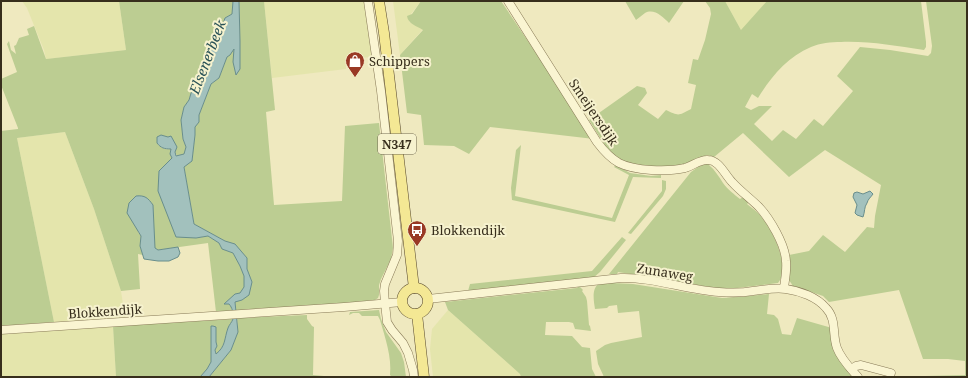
<svg xmlns="http://www.w3.org/2000/svg" width="968" height="378" font-family="'Noto Serif',serif">
	<style>
		.farmland { fill: #e4e5ac }
		.green { fill: #bccd92 }
		.water { fill: #a2c1bd; stroke: #698e8c }
		.lines { fill: none; stroke-linecap: round; stroke-linejoin: round }
		.minor-casing { stroke: #887a57; stroke-width: 9 }
		.major-casing { stroke: #55462b; stroke-width: 11 }
		.minor { stroke: #faf5d2; stroke-width: 8 }
		.major { stroke: #f4e894; stroke-width: 10 }
		.labels { text-anchor: middle; dominant-baseline: central; stroke-width: 4; stroke-linejoin: round; paint-order: stroke }
		.shield { fill: #f6f2ce; stroke: #706951; stroke-width: 1 }
		.shield-label { font-size: 12px; font-weight: bold; fill: #372e1c }
		.poi-label { font-size: 13px; fill: #372e1c; stroke: #f6f2ce; text-anchor: start }
		.street-label { font-size: 13px; fill: #372e1c; stroke: #f6f2ce }
		.water-label { font-size: 14px; font-style: italic; fill: #2a5257; stroke: #f6f2ce }
	</style>
	<rect width="100%" height="100%" fill="#efe9bf"/>
	<g class="farmland">
		<path d="M22,1H119L126,50L46,59L44,50L27,8Z"/>
		<path d="M264,1H364L372,57L346,59V69L272,78Z"/>
		<path d="M393,1H421L411,14L409,22L423,29L400,55Z"/>
		<path d="M725,1H767L742,30H741Z"/>
		<path d="M65,132L94,209L121,291L125,317L54,322L17,138Z"/>
		<path d="M448,310L520,374L521,377H433L430,349L432,329Z"/>
		<path d="M113,326L116,377H1V334Z"/>
	</g>
	<g class="green">
		<path d="M119,1H233L232,14L225,18C220,33 216,45 205,57L208,63L195,80L189,100L184,107L181,120L183,139L186,147L184,154L177,156L168,137H157V143C161,148 164,150 171,149L173,158L196,238L208,236L219,243L222,249L233,253L240,266L244,276V287L240,293L235,294L225,304H229L231,306L232,311L216,312L208,243L158,250L154,248L153,205L138,232L141,236L140,246L143,255L138,254L140,289L121,291L94,209L65,132L17,138L54,322L1,326V131L18,129V128L1,85V79L17,72L7,44L9,41L11,50L16,54L14,46L16,45L19,38L29,35L27,29L34,26L46,59L126,50Z"/>
		<path d="M239,1H264L275,110L266,112L274,205L342,201L345,126L379,123L393,248L391,259L381,279L379,285V295L378,298L375,300L339,304L236,311L235,301L242,300L252,282L247,269V258L235,245L225,241L194,224L184,167L192,160L195,135L194,127L199,122V115L211,84L219,78L227,57L235,47L240,69V41Z"/>
		<path d="M421,1H501L594,139L490,127L469,154L454,146L424,145L421,115L407,113L400,55L423,30C417,26 408,24 407,16L412,14Z"/>
		<path d="M625,1H684L669,23C663,17 654,8 645,13C642,15 639,18 636,20Z"/>
		<path d="M705,1H725L741,30L767,1H921L926,42V47L924,50C895,46 870,41 841,42C831,42 820,43 811,47C787,57 771,77 758,98L752,94L745,107L751,110L759,106H772L754,124L772,141L783,130L796,139L814,119L823,126L853,91L837,76L860,47L890,50L928,56L931,53L932,46L926,1H967V377H925V376L965,375V361L948,359H923L899,290L829,302L823,296L793,286L789,280V255L809,251L823,235L845,252L867,227L874,228L875,216L881,185L825,150L789,177L743,133L714,157L707,155L687,164L677,166L646,167L624,164L609,152L589,120L637,86L645,88L647,93L638,105L658,119L666,110C679,116 678,116 691,109L696,85L688,83L693,59L698,60L705,40L711,14L710,8Z"/>
		<path d="M521,145L515,196L612,218L629,175L614,167L616,165L630,173L651,176L661,175V178L633,177L615,222L512,200L511,188L516,150Z"/>
		<path d="M710,162L709,165C715,170 719,177 723,183C728,190 734,194 740,199L743,197L749,202L747,204C750,207 754,209 757,212C770,224 792,266 778,283L737,288H716L618,272L617,274H609L691,172L698,167Z"/>
		<path d="M662,180L666,181V189L663,196L631,234L628,233L662,191Z"/>
		<path d="M622,237L626,240L600,272L593,278L468,291L470,284L592,271Z"/>
		<path d="M612,283L633,284L722,298L739,297L769,294L767,314L774,315L778,319L782,334L791,335L797,318L832,328L855,377H604L598,364L596,351L605,345L611,343L642,337L639,311L618,313L617,305L609,306L607,308L595,309C594,302 591,288 599,284C603,283 608,283 612,283Z"/>
		<path d="M579,286L583,290L582,291L586,297L587,301L589,325L590,326L591,331L575,329L573,323L569,322H546L545,335L572,336L582,347L590,348L592,369L596,377H521L520,374L448,310L445,302L577,288Z"/>
		<path d="M379,310L381,319L386,332L401,353L404,362L406,377H392L390,375C392,357 385,337 380,320L378,316H362L359,313H353L349,315L350,312Z"/>
		<path d="M307,315V319L312,326L314,327L313,375L324,376V377H209L231,350L238,332L237,318Z"/>
		<path d="M233,319C231,323 229,327 227,331C225,341 224,347 216,354L215,349L216,327L211,332V362L207,369L200,377H116L113,326Z"/>
	</g>
	<g class="water">
		<path d="M233,1H239L240,41V69L236,75L233,62L234,49L230,55L227,57L219,78L211,84L199,115V122L195,127V135L192,161L184,167L194,224L225,241L235,244L247,258V269L252,282L249,295L242,300L235,302L238,332L231,350L209,377H200L207,369L211,362V326H213L216,327V342L217,346L215,350L216,354C226,346 224,339 228,328C229,325 232,322 233,319C234,314 232,307 229,304H224L235,294L240,293L244,287V276L240,266L233,253L222,249L219,243L208,236L196,238L176,237L158,191L159,171L172,158L170,154L171,149C164,149 161,148 157,143V137L161,135L168,137L171,136L177,147L175,152L176,156L184,154L186,147L183,139L181,120L184,107L189,100L195,80L208,63L205,57C216,45 220,33 225,18L232,14Z"/>
		<path d="M870,191L873,194C871,197 868,199 867,203C864,207 865,212 863,217L857,215L855,213L857,205L853,197L854,193L857,192L863,194Z"/>
		<path d="M136,196C145,195 148,198 153,205L155,248L158,250L178,247L180,253L178,257L169,261H158L144,259L140,246L141,236L127,213L129,203Z"/>
	</g>
	<g class="lines">
		<defs>
			<g id="minor">
				<path d="M368,1L381,91L398,241L397,255L385,284L384,291L385,303L387,322L392,330L403,343L408,353L413,370L414,377"/>
				<path d="M508,1L597,142C603,150 610,158 619,163C635,171 667,172 685,168C693,166 700,159 708,160C719,160 725,175 732,182C740,191 750,198 759,207C770,219 785,244 786,261C787,270 785,279 784,288"/>
				<path d="M428,299L621,278C653,277 687,290 719,292C731,293 742,293 753,291C764,290 775,287 786,289C800,291 817,297 826,308C837,319 832,335 837,348C841,359 850,368 858,377"/>
				<path d="M1,330L344,307L402,302"/>
				<path d="M851,369L856,366L861,365L891,373"/>
			</g>
			<g id="major">
				<path d="M379,1L384,33L414,288"/>
				<circle cx="415" cy="301" r="13"/>
				<path d="M417,314L424,377"/>
			</g>
		</defs>
		<use href="#minor" class="minor-casing"/>
		<use href="#major" class="major-casing"/>
		<use href="#minor" class="minor"/>
		<use href="#major" class="major"/>
	</g>
	<defs>
		<symbol id="shop-pin" viewBox="-11 -11 22 30"><path d="M0 17L-7.5 6A9.5 9.5 0 1 1 7.5 6Z" fill="#993925" stroke="#f6f2ce"/><path d="M-5-2.5h2.3a2.7 3.5 0 0 1 5.4 0H5L5.5 6h-11ZM-1.5-2.5h3a1.5 2.3 0 0 0-3 0Z" fill="#fff"/></symbol>
		<symbol id="bus-pin" viewBox="-11 -11 22 30"><path d="M0 17L-7.5 6A9.5 9.5 0 1 1 7.5 6Z" fill="#993925" stroke="#f6f2ce"/><path d="M-5-6H5V4H4V6H2V4H-2V6H-4V4H-5ZM-3.5-4V0h7V-4ZM-3.5 1.2v1.5H-2V1.2ZM2 1.2v1.5H3.5V1.2Z" fill="#fff"/></symbol>
	</defs>
	<g fill-rule="evenodd">
		<use href="#shop-pin" x="344" y="50" width="22" height="30"/>
		<use href="#bus-pin" x="406" y="219" width="22" height="30"/>
	</g>
	<g class="labels">
		<rect class="shield" x="378" y="134" width="38" height="20" rx="3"/>
		<g class="shield-label">
			<text x="397" y="144">N347</text>
		</g>
		<g class="poi-label">
			<text x="369" y="61">Schippers</text>
			<text x="431" y="230">Blokkendijk</text>
		</g>
		<g class="street-label">
			<text transform="translate(594 112) rotate(56)">Smeijersdijk</text>
			<text transform="translate(665 272) rotate(9)">Zunaweg</text>
			<text transform="translate(105 311) rotate(-4)">Blokkendijk</text>
		</g>
		<g class="water-label">
			<text transform="translate(207 57) rotate(-69)">Elsenerbeek</text>
		</g>
	</g>
	<rect width="968" height="378" fill="none" stroke="#372e1c" stroke-width="4"/>
</svg>
